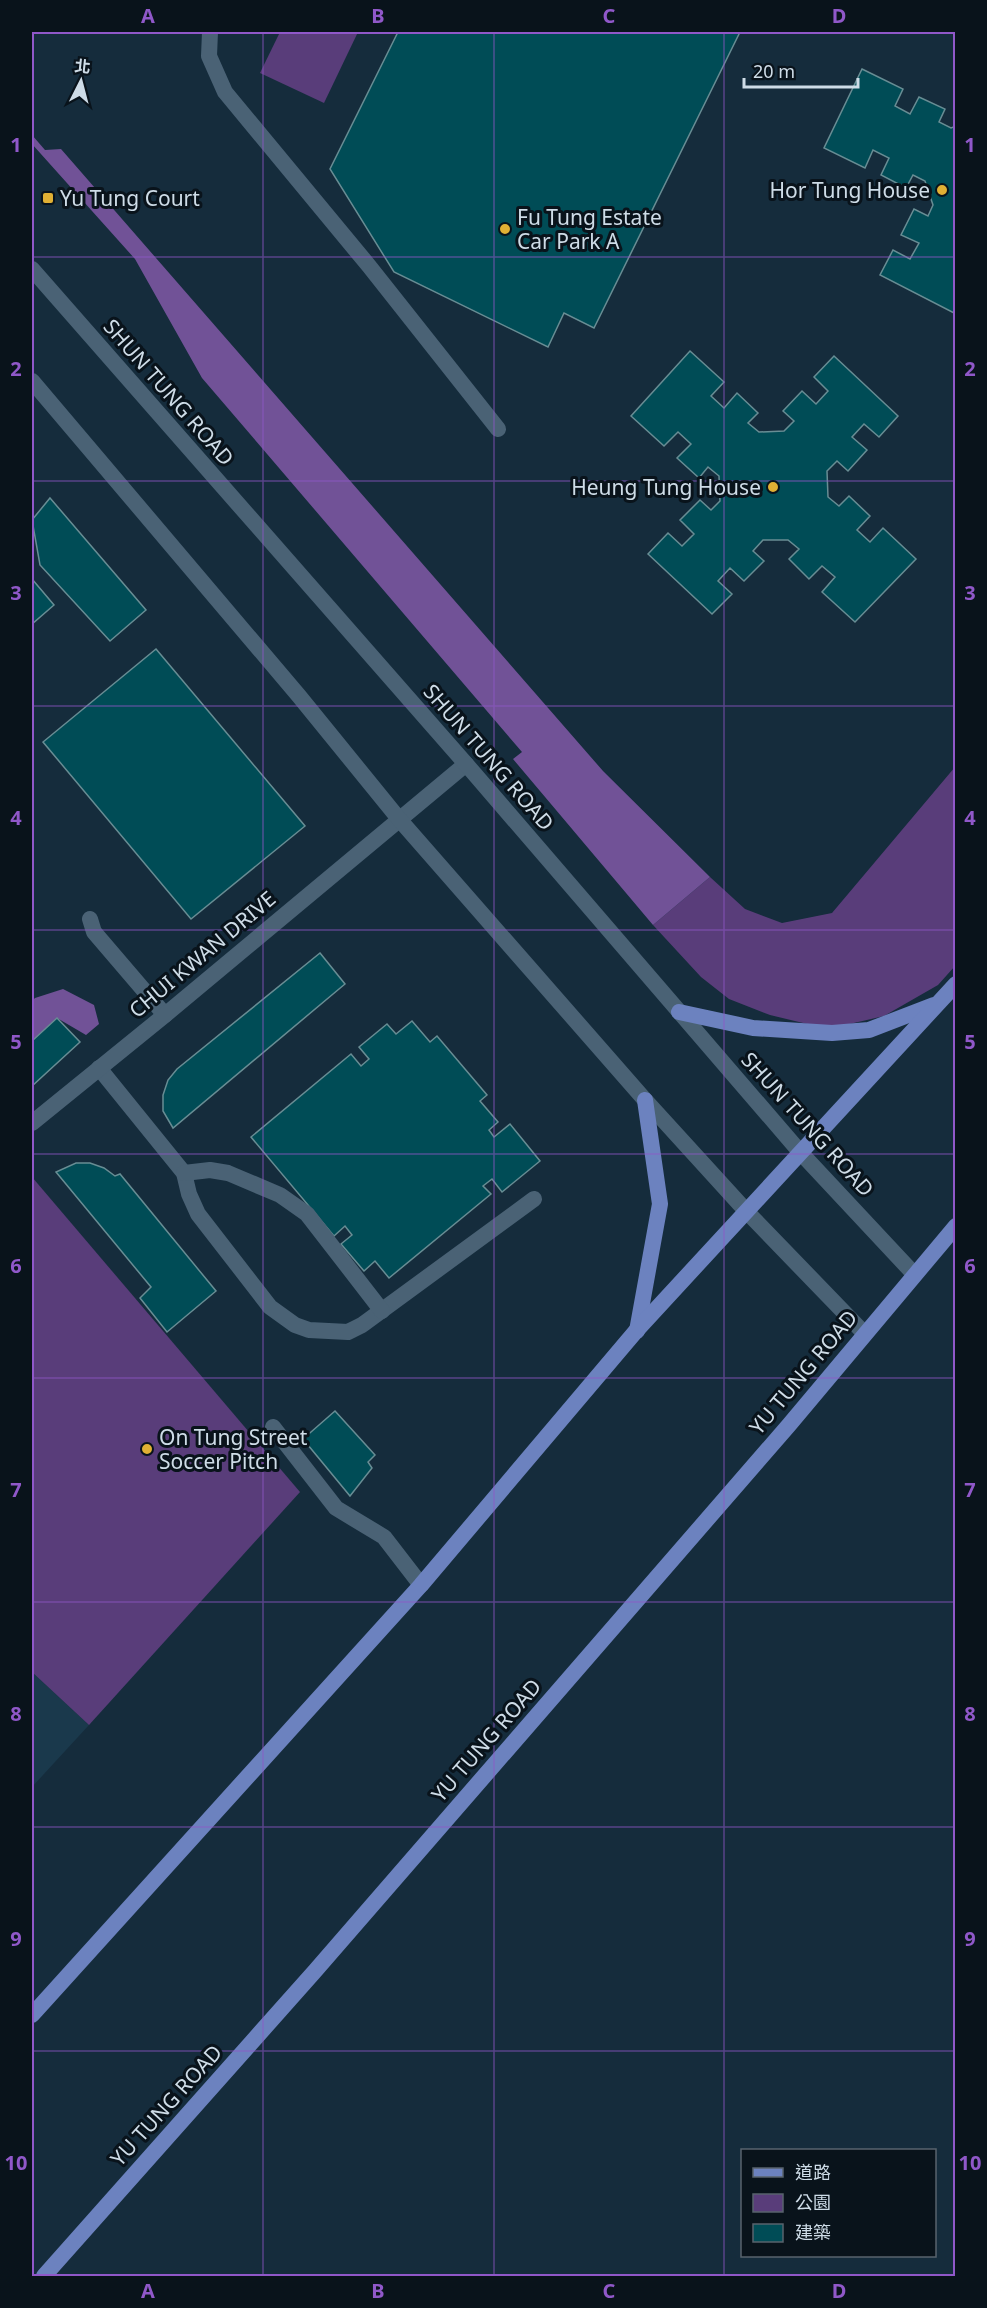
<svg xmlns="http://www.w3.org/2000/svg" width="987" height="2308" font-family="'Noto Sans','Noto Sans TC',sans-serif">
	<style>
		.built { fill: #1a394c }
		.green { fill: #593d7a }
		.forest { fill: #715297 }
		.building { fill: #004c56; stroke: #688d94; stroke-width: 1.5 }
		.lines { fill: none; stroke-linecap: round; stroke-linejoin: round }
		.service { stroke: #4a6275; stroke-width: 16 }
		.minor { stroke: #4a6275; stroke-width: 16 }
		.secondary { stroke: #4a6275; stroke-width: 16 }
		.primary { stroke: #6c82bf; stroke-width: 16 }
		.grid { fill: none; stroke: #9058c9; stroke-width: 1.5; stroke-opacity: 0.55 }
		.poi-dot { fill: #e0b034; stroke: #09131b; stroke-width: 2 }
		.labels { text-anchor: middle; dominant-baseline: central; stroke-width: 6; stroke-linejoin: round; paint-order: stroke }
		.poi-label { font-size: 21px; fill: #cedce7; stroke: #09131b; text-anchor: start }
		.street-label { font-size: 21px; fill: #cedce7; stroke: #09131b }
		.neatline { fill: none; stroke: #9058c9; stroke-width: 2 }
		.grid-label { font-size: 20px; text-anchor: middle; font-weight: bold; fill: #9058c9 }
	</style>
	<rect width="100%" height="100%" fill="#152c3c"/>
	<path class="built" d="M32,1672L89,1725L32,1787Z"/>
	<g class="green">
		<path d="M280,32H358L324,103L260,73Z"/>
		<path d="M955,767V966L938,985L884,1016L828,1029L770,1015L729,999L701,977L653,925L710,877L745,909L782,923L832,913Z"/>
		<path d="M32,1177L300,1492L89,1725L32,1672Z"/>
	</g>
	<g class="forest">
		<path d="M32,135L45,150L61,149L603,771L710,877L653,925L513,759L522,752L202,378L135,259L32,144Z"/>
		<path d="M63,989L94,1005L99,1024L86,1035L57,1018L32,1041V1001L35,998Z"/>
	</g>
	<g class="building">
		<path d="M398,32H740L594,328L564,313L548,347L394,272L330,169Z"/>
		<path d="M862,69L903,89L895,106L910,114L919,97L945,109L939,122L951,128L956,126V314L880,275L893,250L910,259L919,243L901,235L914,209L928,216L933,205L925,181L913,175L906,188L881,175L889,158L873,150L865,168L824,148Z"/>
		<path d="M690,351L724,382L711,396L724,408L737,393L758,413L748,423L759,432L784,431L794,421L783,411L802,391L816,404L828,391L814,377L834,356L898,416L879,437L864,424L852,437L867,450L848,471L837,461L827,471L828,497L839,506L849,496L870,516L857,530L870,542L883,528L916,559L855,622L822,592L835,577L822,566L809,579L789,559L799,549L788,540H763L753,551L764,561L744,581L730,568L718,581L732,594L712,614L648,554L668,533L682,546L694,534L680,520L700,500L711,510L720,501L719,476L708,467L699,478L677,458L691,444L678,432L664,446L631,416Z"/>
		<path d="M50,498L146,610L110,641L40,565L32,520Z"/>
		<path d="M32,579L54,605L32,624Z"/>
		<path d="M156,649L305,826L191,919L43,742Z"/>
		<path d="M320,953L345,984L173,1128L163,1111V1095L168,1080L177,1069Z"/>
		<path d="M57,1018L80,1042L32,1086V1041Z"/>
		<path d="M412,1021L430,1042L437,1036L487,1095L480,1101L498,1122L489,1130L494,1137L510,1124L540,1161L502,1192L492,1179L483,1186L491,1194L389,1278L375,1261L364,1271L341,1244L352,1235L345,1226L334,1236L251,1137L351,1054L361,1066L369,1059L359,1047L387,1024L396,1034Z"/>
		<path d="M76,1163H90L104,1168L115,1176L120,1174L216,1291L167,1332L140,1298L151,1287L56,1172Z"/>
		<path d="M335,1411L375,1455L368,1462L372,1468L350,1496L303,1439Z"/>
	</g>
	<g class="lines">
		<g class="service">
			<path d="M210,32L209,56L225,92L369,266L498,429"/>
			<path d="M90,919L94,932L165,1015"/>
			<path d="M99,1068L184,1173L189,1194L198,1214L270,1307L295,1325L309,1330L348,1332L362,1325L534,1199"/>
			<path d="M184,1173L210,1170L228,1173L280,1195L307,1214L382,1311"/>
			<path d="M273,1427L336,1508L384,1537L421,1585"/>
		</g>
		<path class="minor" d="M32,1123L165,1015L466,764"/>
		<g class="secondary">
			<path d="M32,269L466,764L800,1152L914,1274"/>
			<path d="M32,381L299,696L399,819L645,1100L747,1212L864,1333"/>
		</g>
		<g class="primary">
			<path d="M679,1012L753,1028L832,1033L869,1030L934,1005"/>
			<path d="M637,1331L660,1204L645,1100"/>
			<path d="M32,2015L421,1585L636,1331L956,984"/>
			<path d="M44,2276L315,1971L789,1425L956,1226"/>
		</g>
	</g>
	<path class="grid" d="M263,32V2276M494,32V2276M724,32V2276M32,257H956M32,481H956M32,706H956M32,930H956M32,1154H956M32,1378H956M32,1602H956M32,1827H956M32,2051H956"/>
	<g class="poi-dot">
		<circle cx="942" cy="190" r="6"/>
		<rect x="42" y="192" width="12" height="12" rx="3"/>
		<circle cx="505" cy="229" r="6"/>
		<circle cx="773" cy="487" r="6"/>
		<circle cx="147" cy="1449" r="6"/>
	</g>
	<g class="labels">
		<g class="poi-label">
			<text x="930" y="190" text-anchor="end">Hor Tung House</text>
			<text x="60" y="198">Yu Tung Court</text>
			<text x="517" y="217">Fu Tung Estate<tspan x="517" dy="24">Car Park A</tspan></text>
			<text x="761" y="487" text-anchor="end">Heung Tung House</text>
			<text x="159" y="1437">On Tung Street<tspan x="159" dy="24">Soccer Pitch</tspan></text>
		</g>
		<g class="street-label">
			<text transform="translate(169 392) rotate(49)">SHUN TUNG ROAD</text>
			<text transform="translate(489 757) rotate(49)">SHUN TUNG ROAD</text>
			<text transform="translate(202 954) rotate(-40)">CHUI KWAN DRIVE</text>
			<text transform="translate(808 1124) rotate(48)">SHUN TUNG ROAD</text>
			<text transform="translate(803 1372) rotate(-50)">YU TUNG ROAD</text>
			<text transform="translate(486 1740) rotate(-49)">YU TUNG ROAD</text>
			<text transform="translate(166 2105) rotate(-48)">YU TUNG ROAD</text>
		</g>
	</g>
	<rect width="987" height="2308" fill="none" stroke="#09131b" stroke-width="66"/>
	<rect x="741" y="2149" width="195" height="108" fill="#09131b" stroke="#58636d" stroke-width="1.5"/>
	<rect x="753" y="2168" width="30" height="9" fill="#6c82bf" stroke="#58636d" stroke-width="1.5"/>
	<text x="795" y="2179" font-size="18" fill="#cedce7">道路</text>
	<rect x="753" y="2194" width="30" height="18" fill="#593d7a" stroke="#58636d" stroke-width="1.5"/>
	<text x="795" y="2209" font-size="18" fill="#cedce7">公園</text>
	<rect x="753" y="2224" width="30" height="18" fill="#004c56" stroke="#58636d" stroke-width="1.5"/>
	<text x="795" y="2239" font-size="18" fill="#cedce7">建築</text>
	<g transform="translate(81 81) rotate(6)" stroke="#09131b" stroke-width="4.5" paint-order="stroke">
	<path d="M0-4.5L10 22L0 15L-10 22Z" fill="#cedce7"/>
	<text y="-9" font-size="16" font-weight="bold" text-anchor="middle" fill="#cedce7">北</text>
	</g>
	<path d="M744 78v9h114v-9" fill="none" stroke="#cedce7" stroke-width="3"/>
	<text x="753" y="78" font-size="18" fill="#cedce7" stroke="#09131b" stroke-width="4.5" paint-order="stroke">20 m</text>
	<rect x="33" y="33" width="921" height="2242" class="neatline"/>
	<g class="grid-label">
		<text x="148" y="23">A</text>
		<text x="378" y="23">B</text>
		<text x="609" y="23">C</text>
		<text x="839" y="23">D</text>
		<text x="16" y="152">1</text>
		<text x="970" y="152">1</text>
		<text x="16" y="376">2</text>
		<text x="970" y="376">2</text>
		<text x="16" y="600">3</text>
		<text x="970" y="600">3</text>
		<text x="16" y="825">4</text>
		<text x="970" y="825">4</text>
		<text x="16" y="1049">5</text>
		<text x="970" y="1049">5</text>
		<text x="16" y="1273">6</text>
		<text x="970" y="1273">6</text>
		<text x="16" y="1497">7</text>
		<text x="970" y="1497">7</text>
		<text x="16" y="1721">8</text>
		<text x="970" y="1721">8</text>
		<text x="16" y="1946">9</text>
		<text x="970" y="1946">9</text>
		<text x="16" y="2170">10</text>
		<text x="970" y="2170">10</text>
		<text x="148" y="2298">A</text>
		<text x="378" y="2298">B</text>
		<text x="609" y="2298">C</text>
		<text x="839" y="2298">D</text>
	</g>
</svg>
